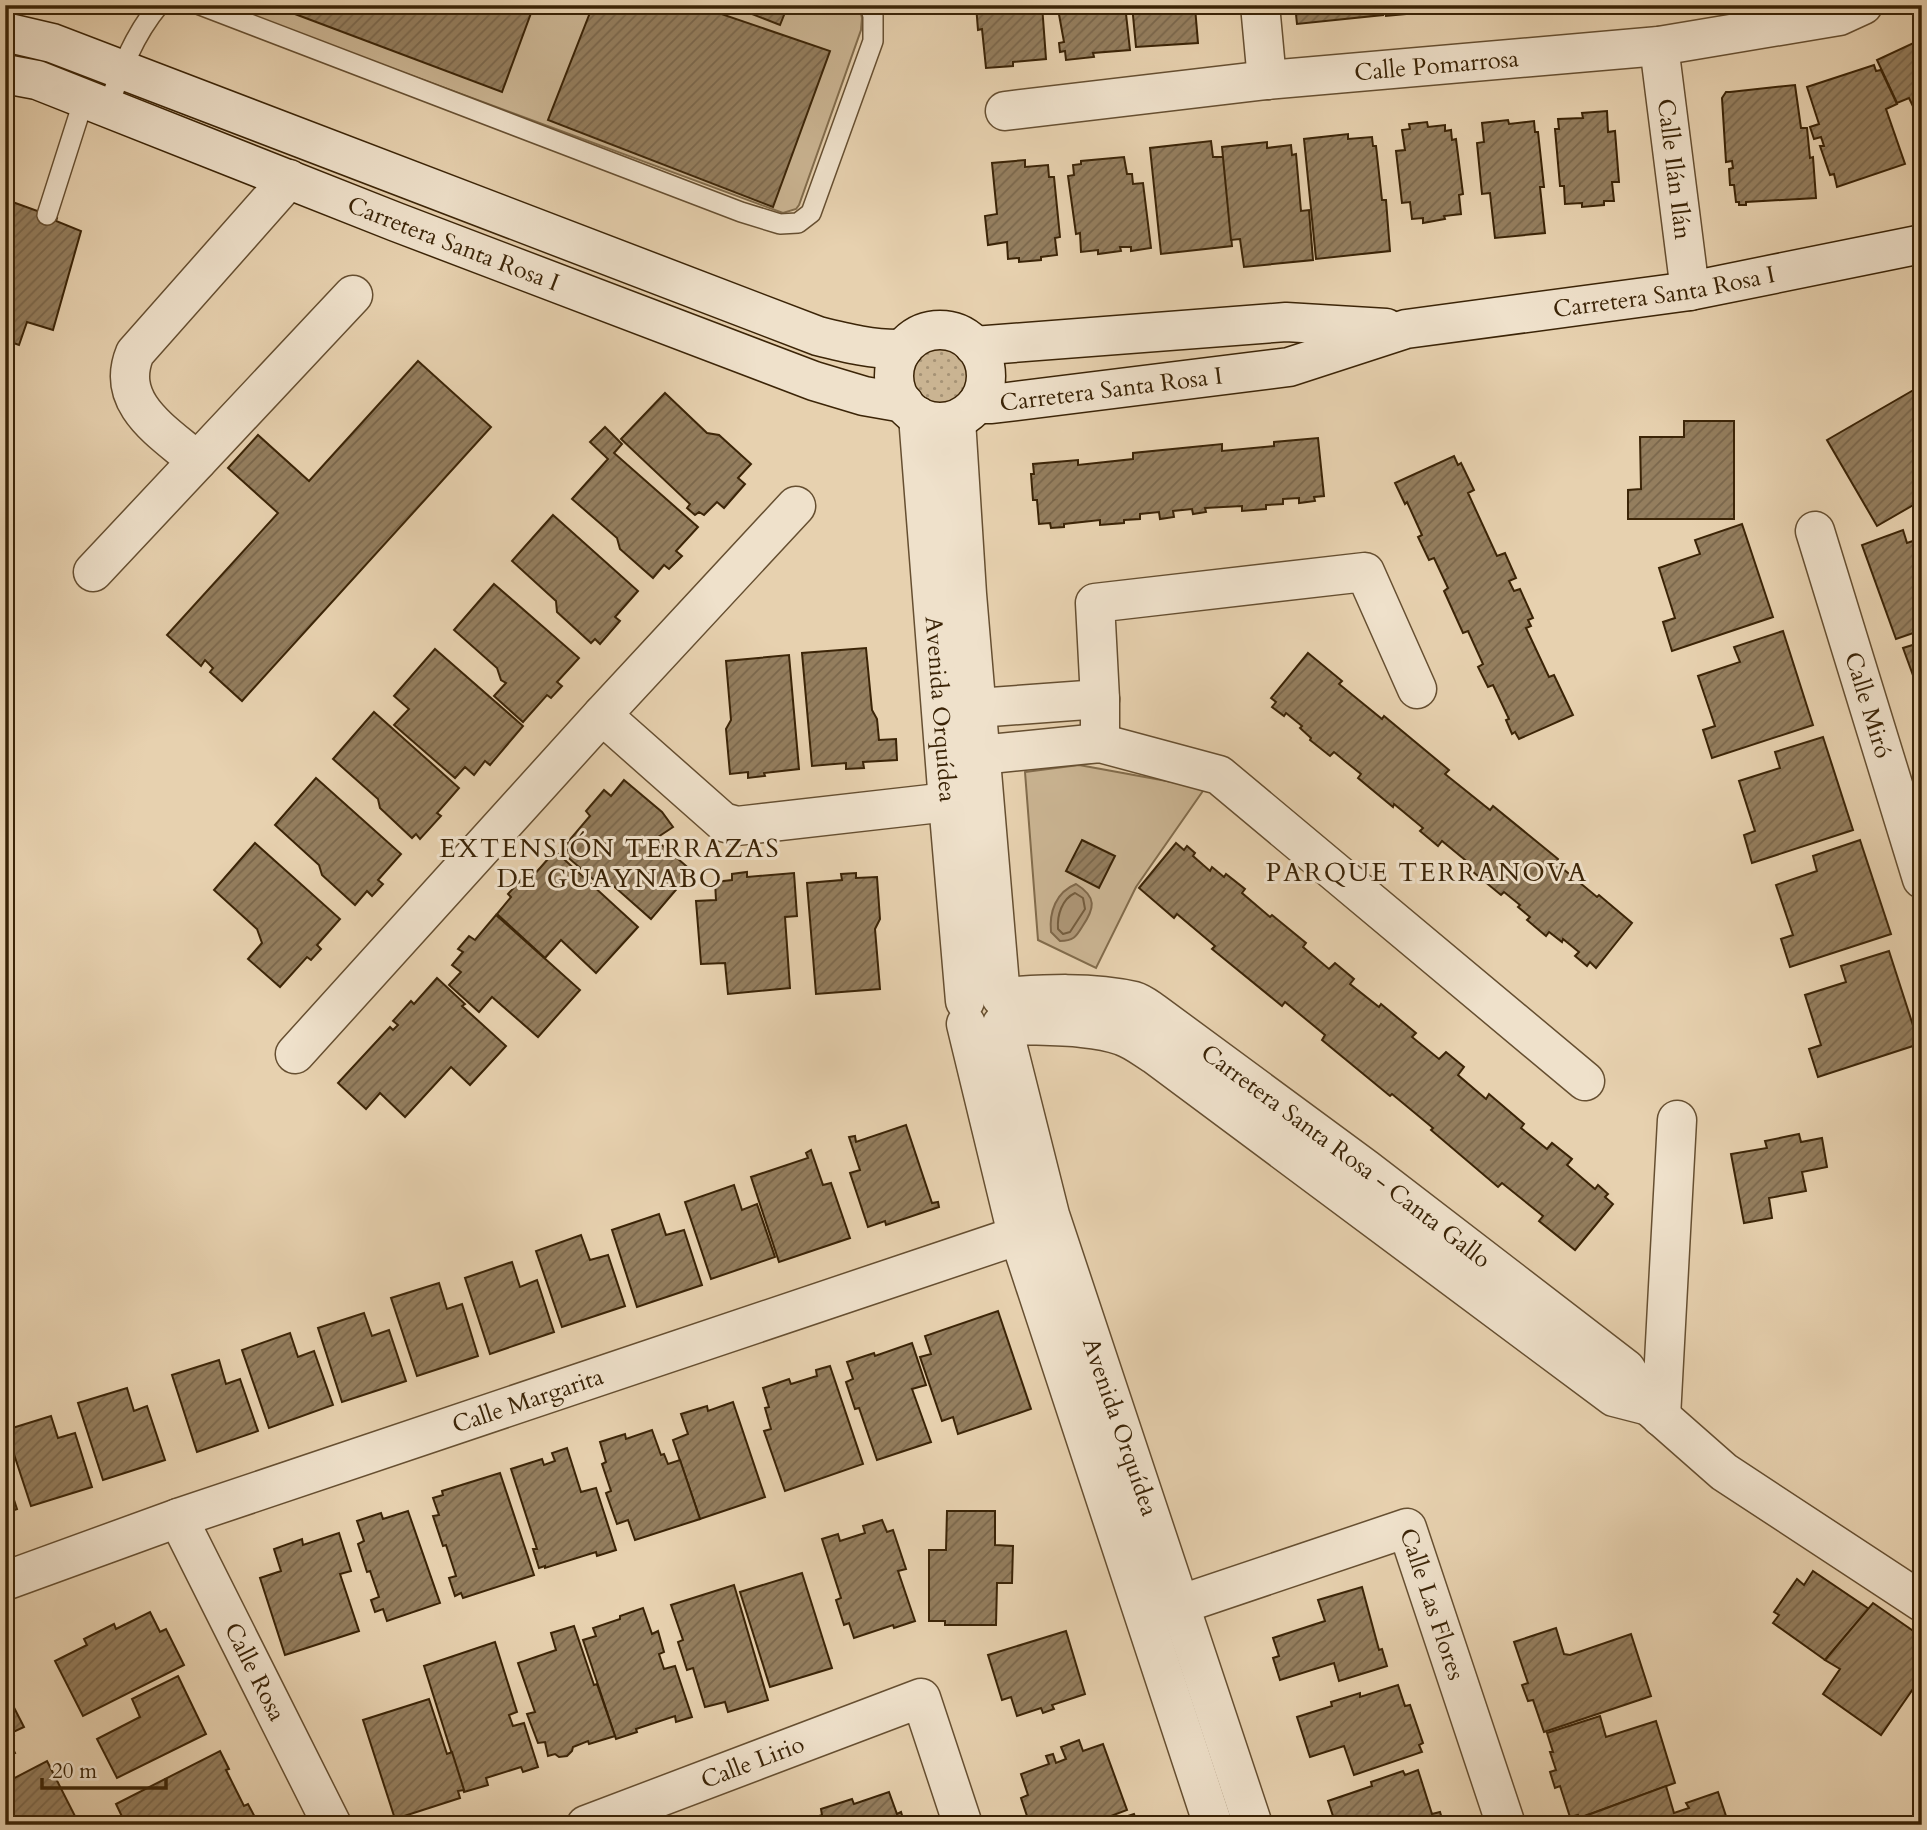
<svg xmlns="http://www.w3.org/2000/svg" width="1927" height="1830" font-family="Cardo,serif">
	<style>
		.grass { fill: url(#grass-dots); stroke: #826c4c; stroke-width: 2 }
		.park { fill: #cab492; stroke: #826c4c; stroke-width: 2 }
		.water { fill: #ad9676; stroke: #7f684a; stroke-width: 2 }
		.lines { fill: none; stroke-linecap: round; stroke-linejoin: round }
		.shore { stroke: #745d3e; stroke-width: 2 }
		.building { fill: url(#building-hatch); stroke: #3b2407; stroke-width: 2 }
		.lane-casing { stroke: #664f31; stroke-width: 22 }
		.street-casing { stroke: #664f31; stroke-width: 41 }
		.secondary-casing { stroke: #3b2407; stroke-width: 41 }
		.lane { stroke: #efe1cb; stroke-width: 19 }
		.street { stroke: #efe1cb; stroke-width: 38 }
		.secondary { stroke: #efe1cb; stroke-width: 38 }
		.labels { text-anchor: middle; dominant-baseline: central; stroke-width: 6; stroke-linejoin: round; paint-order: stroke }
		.street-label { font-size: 24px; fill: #3b2407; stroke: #efe1cb }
		.neighbourhood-label { font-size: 26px; letter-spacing: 2px; fill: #3b2407; stroke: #efe1cb }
	</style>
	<defs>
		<pattern id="grass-dots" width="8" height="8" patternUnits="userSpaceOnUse" patternTransform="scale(1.75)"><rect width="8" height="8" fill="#cab492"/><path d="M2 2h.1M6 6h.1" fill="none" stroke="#a59275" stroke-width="1.8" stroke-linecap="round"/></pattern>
		<pattern id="building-hatch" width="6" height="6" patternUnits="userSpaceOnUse" patternTransform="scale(1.75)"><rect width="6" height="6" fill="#947e5e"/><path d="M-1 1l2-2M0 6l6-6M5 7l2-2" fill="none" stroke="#7a674c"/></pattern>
	</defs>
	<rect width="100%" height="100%" fill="#e7d1af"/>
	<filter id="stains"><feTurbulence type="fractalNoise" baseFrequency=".00286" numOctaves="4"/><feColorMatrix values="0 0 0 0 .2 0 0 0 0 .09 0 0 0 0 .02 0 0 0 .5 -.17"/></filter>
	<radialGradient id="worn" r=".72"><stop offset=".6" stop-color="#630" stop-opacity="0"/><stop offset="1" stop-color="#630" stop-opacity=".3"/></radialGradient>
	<path class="grass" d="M934,340L952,341L962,347L972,359L976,368V386L972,395L942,414L933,413L906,390L903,380L906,362L917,347Z"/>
	<g class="park">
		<path d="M221,5H859L862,18L861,30L799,205L796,209L783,213Z"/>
		<path d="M1079,765L1205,788L1136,887L1096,968L1038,940L1025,772Z"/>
	</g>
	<path class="water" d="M1076,884C1097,897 1095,908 1082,927C1076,937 1073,941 1060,941L1051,932C1049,912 1056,892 1076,884Z"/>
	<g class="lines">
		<path class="shore" d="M1075,893L1083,898L1085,909L1070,932L1063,934L1058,929C1057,915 1062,899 1075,893Z"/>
	</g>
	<g class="building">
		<path d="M271,5H534L502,92Z"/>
		<path d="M593,5H695L830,51L773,207L548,120Z"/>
		<path d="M729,5H788L780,25Z"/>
		<path d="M976,5H1042L1046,59L1013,62V66L986,68L982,29L978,30Z"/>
		<path d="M1050,5H1125L1130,50L1093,53L1094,57L1066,60L1065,51L1060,52L1059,43L1064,42L1058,9L1051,10Z"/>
		<path d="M1132,5H1199V7H1195L1198,43L1136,47Z"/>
		<path d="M1295,5H1382L1383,15L1297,24Z"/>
		<path d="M1385,5H1459V9L1386,16Z"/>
		<path d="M1922,39V125L1909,98L1897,103L1877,60Z"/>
		<path d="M1874,65L1876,71L1881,70L1897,104L1886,109L1905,164L1837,187L1834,174L1830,175L1820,146H1824L1821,137L1814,139L1810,127L1819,124L1807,87Z"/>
		<path d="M1795,85L1801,128H1807L1810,158L1813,157L1816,198L1746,202V205H1739V202H1736L1734,185H1730L1729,169L1733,168L1732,161L1726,162L1722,98L1726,92H1730Z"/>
		<path d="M1607,111L1608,132L1615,131L1619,182H1612L1614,201H1604V205L1582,207V203L1565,204L1564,186H1560L1555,129H1559L1558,119L1583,118L1582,113Z"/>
		<path d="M1508,120L1509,124L1534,121L1535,132H1538L1544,187H1540L1545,233L1495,238L1490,193L1482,194L1477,143L1484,142L1482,123Z"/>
		<path d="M1427,122L1428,127L1445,125V131L1451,130L1452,140L1456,139L1463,194L1459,195L1461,214L1444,216L1445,219L1423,223V218L1412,219L1410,202L1402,203L1396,151L1405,150L1402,130L1410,129L1409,124Z"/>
		<path d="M1348,134V139L1372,137L1373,146H1376L1382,200H1386L1390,251L1316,259L1304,139Z"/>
		<path d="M1211,141L1213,157H1224L1232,246L1161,254L1150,148Z"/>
		<path d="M1267,142V148L1291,145L1292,155L1296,154L1301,211L1309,210L1313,260L1244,267L1240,239L1231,240L1222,147Z"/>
		<path d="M1124,157L1127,174H1132L1133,184L1143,183L1151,248L1131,251V247H1120L1121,251L1098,254V250L1081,252L1080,233L1076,234L1068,176L1074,175L1073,165L1081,164V161Z"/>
		<path d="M1025,160V167L1048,165L1049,177H1054L1060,237L1055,238L1057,255L1041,257V260L1019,262V258L1008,259L1007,242L988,245L985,216L997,214L992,163Z"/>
		<path d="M7,200L57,218L56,221L81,231L53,330L27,322L19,345L5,340V206Z"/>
		<path d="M418,361L491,427L242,701L210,672L213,668L205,660L201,666L167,635L278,513L228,468L258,435L309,481Z"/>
		<path d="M1917,388L1922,396V500L1877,526L1827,440Z"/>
		<path d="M665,393L707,433L719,435L751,464L738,478L745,484L724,508L717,502L704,515L699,512L695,515L687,508L690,504L621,439Z"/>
		<path d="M1684,421H1734V519H1628V490L1641,489L1640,437H1684Z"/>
		<path d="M605,427L622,444L614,453L698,527L676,551L682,556L669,569L664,565L653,578L620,549L617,538L572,499L608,459L590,442Z"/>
		<path d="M1318,438L1324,496L1314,497L1315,501L1299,503V498L1283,499V504L1266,505V509L1242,511V506L1205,508L1206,512L1193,514L1192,509L1173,511L1174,517L1160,519L1159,512L1140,514V519L1124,520V523L1100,525V520L1064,524V527L1051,528L1050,523L1039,524L1037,500H1033L1031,474H1034L1033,464L1078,460V465L1133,459V453L1222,444V451L1274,446V442Z"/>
		<path d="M1454,456L1458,465L1461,463L1474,490L1468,493L1497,556L1505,553L1516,578L1509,581L1514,591L1520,589L1533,618L1528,620L1531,626L1526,628L1549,677L1554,675L1573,715L1519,739L1515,732L1512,734L1506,720L1509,719L1493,685L1488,687L1478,667L1483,664L1468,631L1463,633L1444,591L1448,588L1434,558L1429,560L1418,537L1422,535L1407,502L1405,504L1395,483Z"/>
		<path d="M553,515L638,591L615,617L620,621L600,644L595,639L591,643L557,612L556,601L512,561Z"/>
		<path d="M1742,524L1773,617L1672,651L1663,622L1675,618L1659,568L1700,554L1695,540Z"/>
		<path d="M1903,530L1907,543L1922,538V630L1896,639L1862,545Z"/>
		<path d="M494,584L579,658L557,682L562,686L551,698L547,695L523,722L494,696L506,683L501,680L497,668L454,630Z"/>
		<path d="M1783,631L1813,725L1712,758L1703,730L1715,726L1698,676L1740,662L1734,647Z"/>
		<path d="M1922,642V700L1903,648Z"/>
		<path d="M866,648L872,710L877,719L879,740L896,739L897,760L863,762L864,768L846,769V763L812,766L802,653Z"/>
		<path d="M435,649L523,726L490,765L485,761L474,775L465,767L455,778L394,725L409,709L394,696Z"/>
		<path d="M1308,653L1342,681L1339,684L1382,719L1384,716L1449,770L1445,774L1490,810L1493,806L1558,859L1556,863L1597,897L1599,895L1632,923L1596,968L1590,962L1587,966L1575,956L1579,952L1563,939L1562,942L1549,932L1546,936L1527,920L1530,917L1518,907L1520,905L1504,892L1501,895L1467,867L1470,864L1442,841L1438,846L1420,831L1423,828L1394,804L1393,807L1358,778L1361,774L1346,762L1334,752L1330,756L1310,740L1311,738L1300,728L1302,726L1286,713L1284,716L1272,707L1276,702L1271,698Z"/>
		<path d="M789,655L799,769L764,773L765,776L748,778V772L730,774L726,729L731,720L726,661Z"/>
		<path d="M374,712L459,788L437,813L441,816L420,839L416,834L412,838L380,808L378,799L333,759Z"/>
		<path d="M1823,737L1853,830L1752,863L1744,835L1755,831L1739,781L1780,768L1775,752Z"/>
		<path d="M316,778L401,854L378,880L383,884L372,896L367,891L355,905L322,875L319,865L275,825Z"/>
		<path d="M624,780L662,812L673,827L655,839L692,871L651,919L608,881L602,887L564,854L571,846L567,843L590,816L586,811L604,790L611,796Z"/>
		<path d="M1082,840L1115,856L1099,888L1066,871Z"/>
		<path d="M1860,840L1891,934L1790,967L1781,939L1793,935L1776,885L1817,871L1813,856Z"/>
		<path d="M255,843L340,919L317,945L321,949L311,960L307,957L280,987L248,959L262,943L257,929L214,890Z"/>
		<path d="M1176,843L1184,850L1187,846L1195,853L1193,856L1210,871L1212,867L1224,877L1226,874L1245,889L1242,893L1270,917L1272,915L1306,943L1303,947L1329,969L1335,963L1354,979L1350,984L1379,1007L1381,1004L1416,1033L1412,1037L1439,1059L1446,1052L1464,1067L1458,1075L1486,1099L1489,1094L1524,1124L1521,1128L1547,1149L1552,1143L1572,1159L1567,1165L1595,1189L1598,1185L1608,1194L1605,1197L1613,1204L1575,1250L1539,1221L1543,1216L1502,1183L1498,1187L1431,1130L1433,1128L1392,1094L1390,1096L1322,1040L1325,1035L1285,1002L1282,1006L1212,949L1215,946L1177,914L1174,918L1139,888Z"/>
		<path d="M555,851L638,927L596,973L561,940L545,958L497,914L511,897L508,894L528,872L533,876Z"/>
		<path d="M747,872V877L794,873L797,916L785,917L790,988L728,994L725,963L701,964L696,901L716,900L715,882L732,880V874Z"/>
		<path d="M856,873V878L877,877L880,919L875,929L880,989L816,994L807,883L842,880L841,874Z"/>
		<path d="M496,915L580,990L538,1037L492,997L479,1012L449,985L461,972L452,965L463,952L458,949L469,936L475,940Z"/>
		<path d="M1889,951L1919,1044L1818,1077L1809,1049L1821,1045L1805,995L1846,982L1841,966Z"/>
		<path d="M437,978L465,1004L462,1006L506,1046L470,1085L451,1067L405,1117L380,1093L366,1109L338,1083L390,1027L393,1030L398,1025L393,1021L411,1001L414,1004Z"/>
		<path d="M906,1125L932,1203L938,1202L939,1207L886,1225L885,1221L868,1227L850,1173L860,1170L849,1137L855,1136L856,1142Z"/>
		<path d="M1799,1134L1801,1142L1822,1138L1827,1167L1802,1172L1806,1191L1769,1198L1772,1218L1744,1223L1731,1154L1767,1148L1765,1141Z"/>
		<path d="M811,1150L823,1185L831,1183L850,1238L779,1262L751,1177L808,1158L806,1153Z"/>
		<path d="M734,1185L742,1210L757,1204L775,1257L711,1279L685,1202Z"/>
		<path d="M659,1214L666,1235L684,1230L702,1285L637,1307L612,1230Z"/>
		<path d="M581,1235L590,1260L608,1255L625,1306L562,1327L536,1251Z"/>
		<path d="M512,1262L520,1287L537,1280L554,1332L490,1354L465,1278Z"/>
		<path d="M439,1283L447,1309L462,1304L478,1356L417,1376L391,1298Z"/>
		<path d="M998,1311L1031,1409L958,1434L953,1417L942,1421L920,1357L931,1354L925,1336Z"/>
		<path d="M364,1313L372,1336L389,1330L406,1381L342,1402L318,1328Z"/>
		<path d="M290,1333L298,1357L314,1351L333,1405L269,1428L242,1350Z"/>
		<path d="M912,1343L926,1385L912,1389L931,1442L877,1460L859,1408L855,1409L846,1382L853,1379L847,1362L874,1353L875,1356Z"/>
		<path d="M219,1360L226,1384L240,1379L258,1431L197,1452L172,1375Z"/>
		<path d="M830,1366L863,1464L785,1491L764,1431L771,1429L765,1408L769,1407L763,1388L789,1379L791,1384L817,1376L816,1370Z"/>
		<path d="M127,1388L134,1411L147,1406L165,1460L103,1480L78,1403Z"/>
		<path d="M733,1402L765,1497L700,1519L673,1440L688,1434L681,1414L707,1406L708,1411Z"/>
		<path d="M51,1416L58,1438L75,1433L92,1487L31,1506L6,1430Z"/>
		<path d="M652,1430L661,1455L664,1454L668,1464L680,1460L700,1519L635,1540L628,1520L617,1524L606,1493L611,1491L602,1464L606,1462L600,1442L625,1434L626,1439Z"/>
		<path d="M567,1448L581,1492L596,1488L616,1550L597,1556L596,1552L545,1568V1566L539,1568L533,1549H537L511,1469L542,1459L544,1465L555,1461L552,1453Z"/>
		<path d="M5,1472L17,1509L5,1513Z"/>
		<path d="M500,1473L534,1575L463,1598L461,1593L455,1596L449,1578L456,1576L446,1545L443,1546L433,1516L439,1515L433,1498L443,1495L442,1491Z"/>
		<path d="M408,1511L440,1603L387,1621L383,1609L375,1612L371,1600L379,1597L370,1571L367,1572L358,1544L364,1541L357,1521L381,1513L383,1519Z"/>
		<path d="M947,1511H995V1545L1013,1546L1012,1583H997L996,1625H945V1621H929V1550H946Z"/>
		<path d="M882,1520L887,1532L893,1530L906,1569L898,1571L915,1621L894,1628L893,1625L854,1638L849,1623L844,1625L836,1600L841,1598L822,1539L838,1534L840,1541L865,1533L863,1526Z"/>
		<path d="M339,1533L351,1571L340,1574L359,1631L285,1655L260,1578L281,1571L274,1549L302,1539L303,1545Z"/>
		<path d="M1813,1571L1869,1609L1825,1660L1773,1623L1779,1615L1774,1612L1797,1579L1804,1585Z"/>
		<path d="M802,1573L832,1668L770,1687L740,1592Z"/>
		<path d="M734,1585L768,1700L728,1712L725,1702L705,1707L693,1668L687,1670L678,1642L683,1640L671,1605Z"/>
		<path d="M1362,1587L1379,1650L1382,1649L1387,1666L1339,1681L1334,1663L1280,1680L1273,1658L1279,1656L1273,1638L1325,1621L1318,1600Z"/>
		<path d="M1873,1603L1922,1637V1676L1881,1735L1823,1694L1840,1669L1825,1660Z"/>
		<path d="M643,1608L652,1634L658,1631L664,1652L659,1654L664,1669L675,1666L692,1717L676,1722L675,1716L636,1729L637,1732L616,1739L583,1640L596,1636L593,1628L620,1619V1616Z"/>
		<path d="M150,1612L160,1632L166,1629L184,1665L83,1716L55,1661L87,1645L84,1639L114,1624L116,1629Z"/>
		<path d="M574,1626L594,1685L597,1684L615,1736L589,1744L588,1741L573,1747L572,1751L567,1756L559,1757L555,1754L548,1756L545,1742L538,1743L527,1714L535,1712L518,1663L556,1650L551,1633Z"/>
		<path d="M1556,1628L1564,1654L1570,1655L1631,1634L1651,1696L1544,1732L1533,1700L1528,1701L1522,1685L1528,1683L1514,1642Z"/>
		<path d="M1066,1631L1085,1694L1052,1705L1054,1709L1043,1713L1041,1708L1017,1716L1011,1697L1002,1700L988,1655Z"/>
		<path d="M495,1642L517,1712L509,1715L513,1726L524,1723L538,1767L523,1772L521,1767L486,1778L488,1785L464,1792L424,1666Z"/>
		<path d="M178,1676L206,1734L117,1778L97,1739L140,1717L132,1699Z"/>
		<path d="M1398,1685L1405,1706L1410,1705L1423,1743L1419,1745L1422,1752L1354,1775L1344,1746L1310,1757L1297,1717L1332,1706L1331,1702L1360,1693V1697Z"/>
		<path d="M5,1690L24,1727L13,1732L14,1735L7,1738L15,1753L5,1758Z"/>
		<path d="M429,1699L447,1754L452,1752L464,1790L458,1791L460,1798L395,1819L363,1720Z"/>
		<path d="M1600,1716L1606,1737L1656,1721L1675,1783L1579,1818L1578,1815L1570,1817L1560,1786L1555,1788L1550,1772L1556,1770L1550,1752H1553L1547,1733Z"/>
		<path d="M1079,1740L1083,1751L1103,1744L1127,1810L1090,1824L1088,1819L1072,1825H1030L1021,1798L1028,1795L1021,1774L1049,1764L1046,1756L1053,1754L1056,1763L1066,1759L1061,1747Z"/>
		<path d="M220,1751L229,1769L226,1770L244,1806L248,1804L258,1823L253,1825H126L116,1804Z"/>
		<path d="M47,1761L78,1822L72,1825H5V1783Z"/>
		<path d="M1418,1770L1432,1814L1440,1812L1444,1825H1336L1328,1801L1372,1786L1371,1782L1403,1771L1405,1775Z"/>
		<path d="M1666,1786L1674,1813L1689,1808L1686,1803L1718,1792L1729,1825H1570L1569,1822Z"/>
		<path d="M889,1792L897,1814L901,1812L905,1825H792L822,1815L821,1809L852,1799L854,1804Z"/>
		<path d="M1134,1814L1138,1825H1100Z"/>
	</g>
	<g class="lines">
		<defs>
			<g id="lane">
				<path d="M200,5L741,212L780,224L798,223L811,213L873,41V16L870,5"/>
				<path d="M108,108C120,71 134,35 159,5"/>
				<path d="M47,215L84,99"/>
			</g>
			<g id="street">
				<path d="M1260,5L1267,80"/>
				<path id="s1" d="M1659,46L1690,291"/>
				<path id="s2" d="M1005,111L1267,80L1659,46L1839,16L1863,5"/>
				<path id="s3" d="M918,416L948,802L965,1001"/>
				<path id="s4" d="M956,420L967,594L1001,997C1043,994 1093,991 1134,1001C1141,1003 1147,1008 1153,1012L1366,1169L1626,1369L1649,1406L1724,1472L1922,1602"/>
				<path d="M197,461C164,432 114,404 135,353L289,179"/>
				<path id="s5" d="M1815,531L1922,879"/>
				<path d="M93,572L353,295"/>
				<path d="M977,708L1100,699"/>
				<path d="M602,715L723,822L737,826L948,802"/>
				<path d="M1100,743V699L1095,603L1365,572L1417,689"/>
				<path d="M980,755L1100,743L1219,775L1585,1081"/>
				<path d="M966,1024L1013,1218L1213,1825"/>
				<path d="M295,1054L602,715L796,506"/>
				<path d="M1661,1417L1677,1120"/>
				<path id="s6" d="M178,1518L332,1825"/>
				<path id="s7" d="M5,1581L178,1518L1052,1224"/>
				<path id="s8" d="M1155,1613L1407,1528L1506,1825"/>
				<path id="s9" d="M586,1825L921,1698L963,1825"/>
				<path d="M1253,1825L1050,1215L1002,1024C1037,1027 1091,1024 1122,1036C1134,1040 1145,1049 1155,1055L1614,1397L1649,1406"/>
			</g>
			<g id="secondary">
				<path d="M5,32L52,43L818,336C846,343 874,350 903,349"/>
				<path id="s10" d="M5,74L37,80L396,222L814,381L864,396L904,403"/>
				<circle cx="940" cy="376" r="46"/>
				<path d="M974,346L1286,322L1386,328"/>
				<path id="s11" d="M977,404H992L1289,367L1406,329L1690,291L1922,244"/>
			</g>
		</defs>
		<use href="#lane" class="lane-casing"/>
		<use href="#street" class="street-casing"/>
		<use href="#secondary" class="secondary-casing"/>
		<use href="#lane" class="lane"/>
		<use href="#street" class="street"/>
		<use href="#secondary" class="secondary"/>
	</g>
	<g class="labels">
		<g class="street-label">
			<text stroke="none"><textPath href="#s2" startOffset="434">Calle Pomarrosa</textPath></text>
			<text stroke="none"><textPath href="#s1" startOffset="124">Calle Ilán Ilán</textPath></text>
			<text stroke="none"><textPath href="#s10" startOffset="480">Carretera Santa Rosa I</textPath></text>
			<text stroke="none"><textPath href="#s11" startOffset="698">Carretera Santa Rosa I</textPath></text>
			<text stroke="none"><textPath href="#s11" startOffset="135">Carretera Santa Rosa I</textPath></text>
			<text stroke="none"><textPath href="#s5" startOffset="182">Calle Miró</textPath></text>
			<text stroke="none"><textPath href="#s3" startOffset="294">Avenida Orquídea</textPath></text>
			<text stroke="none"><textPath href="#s4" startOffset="975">Carretera Santa Rosa - Canta Gallo</textPath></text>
			<text stroke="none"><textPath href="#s7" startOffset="553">Calle Margarita</textPath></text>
			<text transform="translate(1120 1427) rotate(71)">Avenida Orquídea</text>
			<text stroke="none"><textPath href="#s8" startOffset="346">Calle Las Flores</textPath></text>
			<text stroke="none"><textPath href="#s6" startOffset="172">Calle Rosa</textPath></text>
			<text stroke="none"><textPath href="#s9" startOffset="178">Calle Lirio</textPath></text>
		</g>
		<g class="neighbourhood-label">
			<text x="610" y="848">EXTENSIÓN TERRAZAS<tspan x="610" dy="30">DE GUAYNABO</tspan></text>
			<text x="1427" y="872">PARQUE TERRANOVA</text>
		</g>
	</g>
	<rect width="1927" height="1830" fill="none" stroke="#e7d1af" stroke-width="28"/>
	<rect x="7" y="7" width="1913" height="1816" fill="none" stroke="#3b2407" stroke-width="3.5"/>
	<rect x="14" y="14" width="1899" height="1802" fill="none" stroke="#3b2407" stroke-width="2"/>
	<path d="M42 1778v10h124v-10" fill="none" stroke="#3b2407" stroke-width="3.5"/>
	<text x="52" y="1778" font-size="21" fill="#3b2407" stroke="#efe1cb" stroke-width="5" paint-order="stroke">20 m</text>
	<rect width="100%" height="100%" filter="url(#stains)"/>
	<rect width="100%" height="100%" fill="url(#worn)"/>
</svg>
